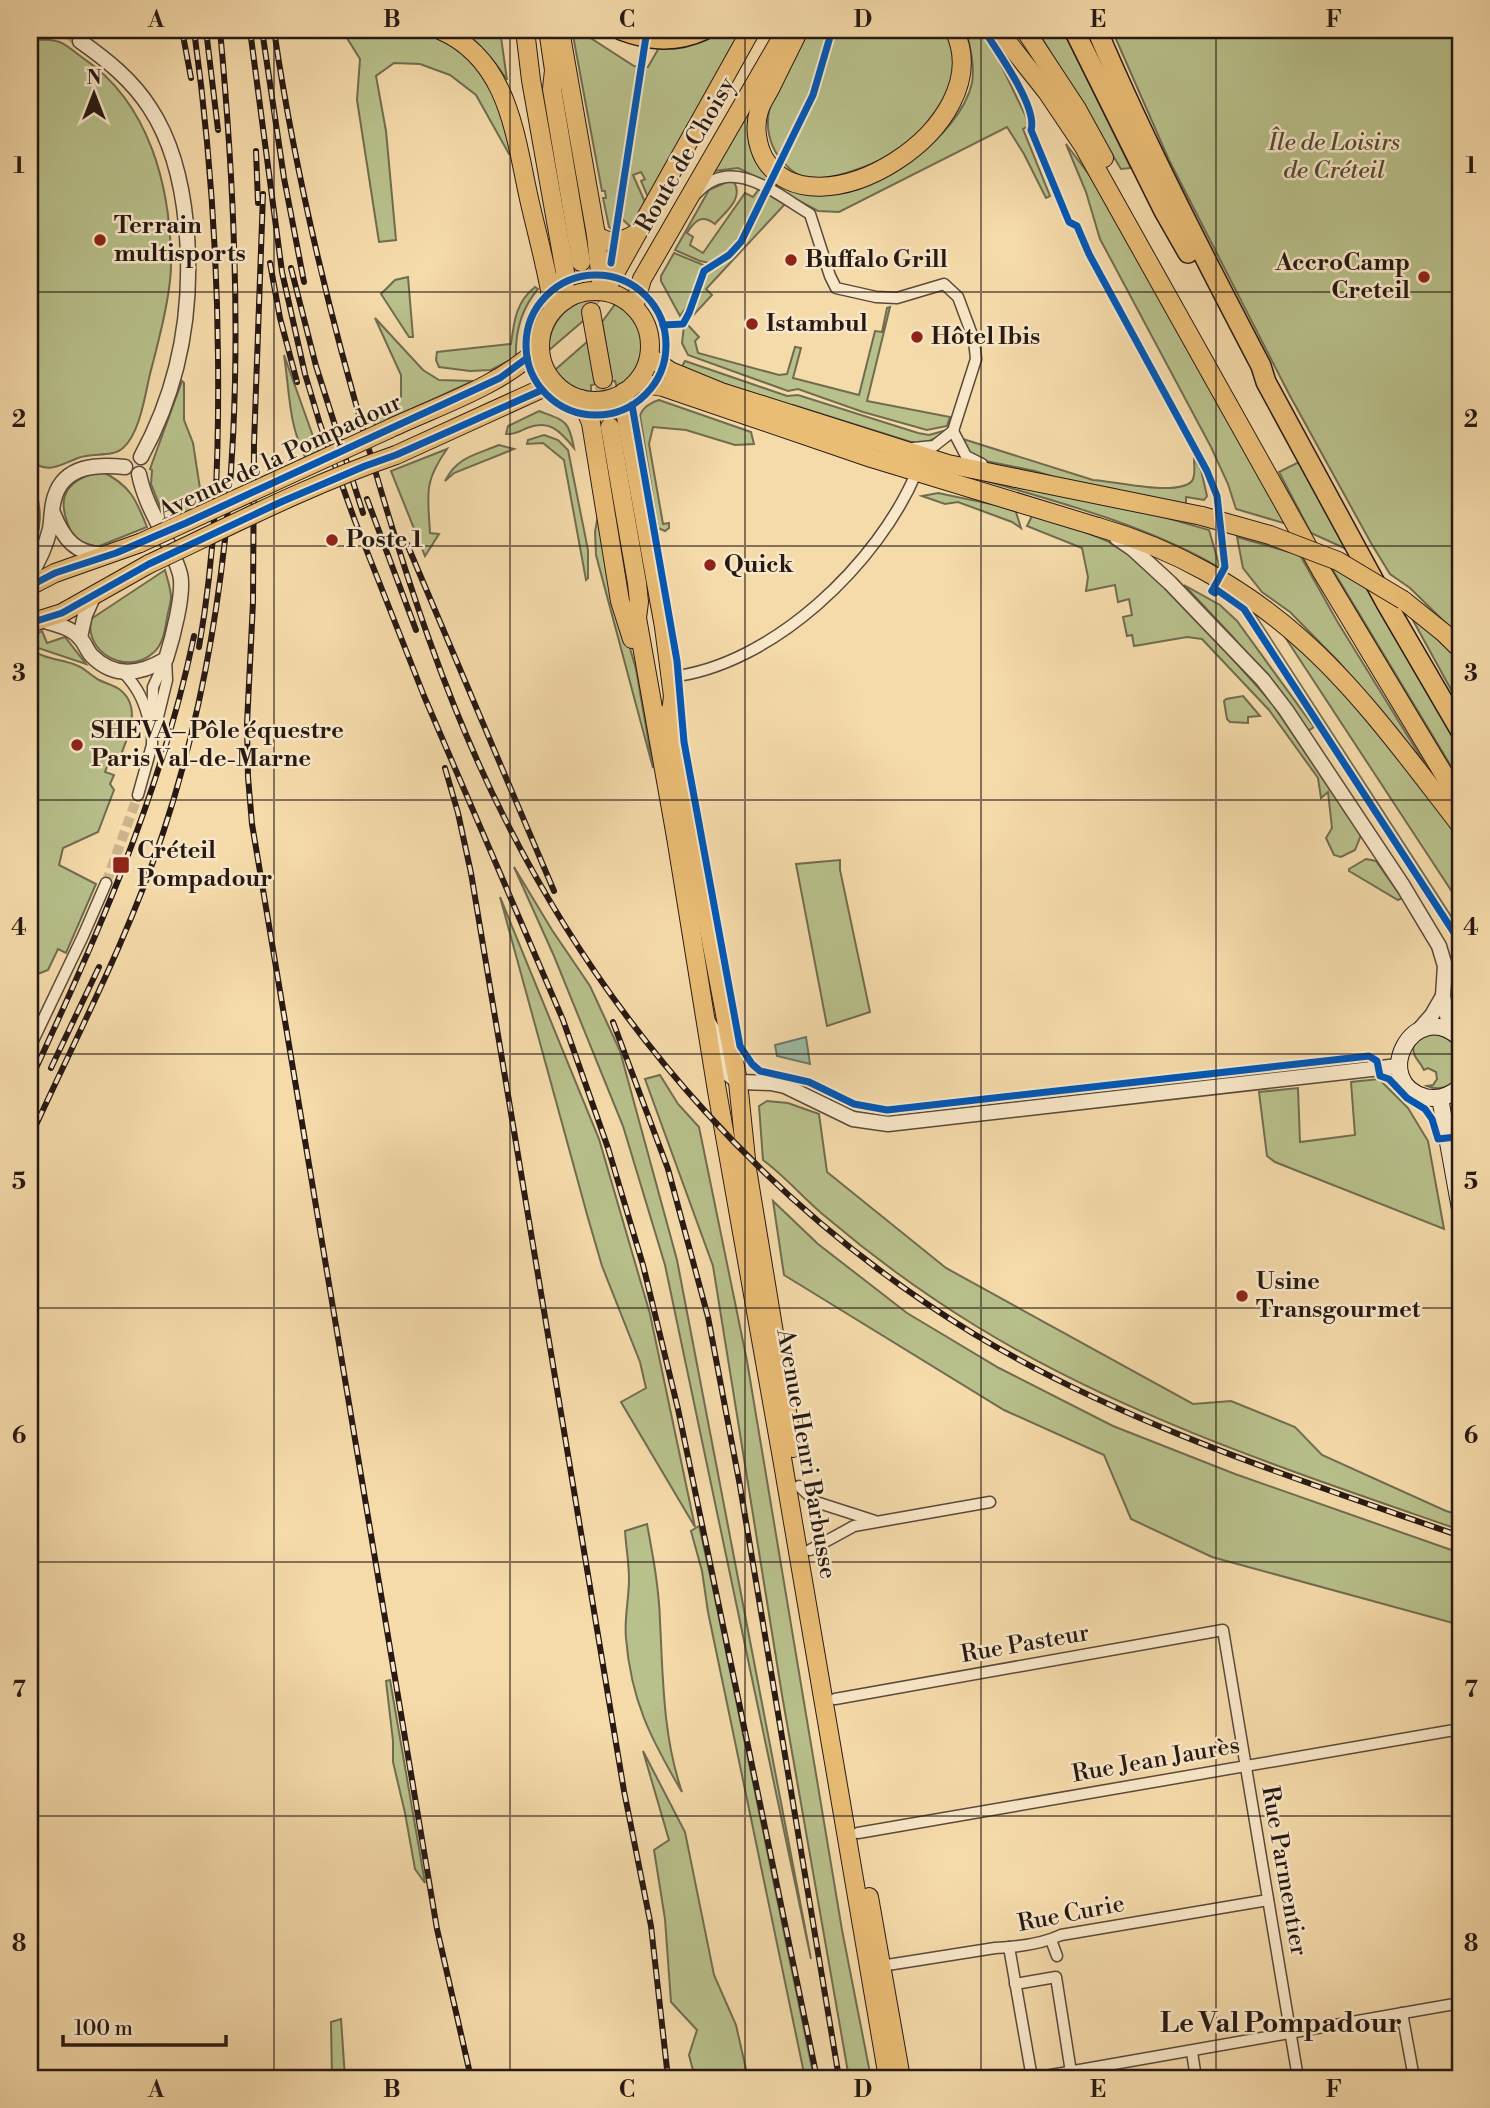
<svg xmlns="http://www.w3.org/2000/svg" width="1490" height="2108" font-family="'Libre Bodoni',serif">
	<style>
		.green { fill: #b8c08b; stroke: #706c50; stroke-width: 2 }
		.water { fill: #9dbba4; stroke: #6e7a6a; stroke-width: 2 }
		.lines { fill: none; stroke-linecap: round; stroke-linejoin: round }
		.minor-tunnel { stroke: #ccb38c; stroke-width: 10; stroke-dasharray: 10 5; stroke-linecap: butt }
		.tertiary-tunnel { stroke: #ccb38c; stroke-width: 14; stroke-dasharray: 14 7; stroke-linecap: butt }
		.trunk-tunnel { stroke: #ccb38c; stroke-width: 18; stroke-dasharray: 18 9; stroke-linecap: butt }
		.minor-casing { stroke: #5a493a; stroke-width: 13 }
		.tertiary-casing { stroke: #5a493a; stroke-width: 17 }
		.secondary-casing { stroke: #271914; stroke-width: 18 }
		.primary-casing { stroke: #271914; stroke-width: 20 }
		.trunk-casing { stroke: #271914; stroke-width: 20 }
		.motorway-casing { stroke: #271914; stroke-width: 22 }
		.minor { stroke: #f8e7c8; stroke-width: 10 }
		.tertiary { stroke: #f8e7c8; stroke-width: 14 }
		.secondary { stroke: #f8e7c8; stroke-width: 16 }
		.primary { stroke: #eabd75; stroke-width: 18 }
		.trunk { stroke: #eabd75; stroke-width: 18 }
		.motorway { stroke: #eabd75; stroke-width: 19 }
		.rail-casing { stroke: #271914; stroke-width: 6 }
		.rail { stroke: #f8e7c8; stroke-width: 3.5; stroke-dasharray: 10; stroke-linecap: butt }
		.primary-bridge-casing { stroke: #271914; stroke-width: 20; stroke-linecap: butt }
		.trunk-bridge-casing { stroke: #271914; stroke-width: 20; stroke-linecap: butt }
		.primary-bridge { stroke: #eabd75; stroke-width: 18 }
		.trunk-bridge { stroke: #eabd75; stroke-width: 18 }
		.cycleway-casing { stroke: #f8e7c8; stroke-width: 11 }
		.cycleway { stroke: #0057b8; stroke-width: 7 }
		.grid { fill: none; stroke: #271914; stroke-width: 2; stroke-opacity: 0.55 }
		.poi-dot { fill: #8f2418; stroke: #f8e7c8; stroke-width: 2.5 }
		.labels { text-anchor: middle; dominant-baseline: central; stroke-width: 5; stroke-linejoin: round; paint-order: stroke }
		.park-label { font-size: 24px; font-style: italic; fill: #524b38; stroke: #f8e7c8 }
		.street-label { font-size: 24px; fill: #271914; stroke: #f8e7c8 }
		.poi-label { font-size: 24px; font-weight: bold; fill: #271914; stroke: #f8e7c8; text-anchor: start }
		.quarter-label { font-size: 28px; font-weight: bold; fill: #271914; stroke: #f8e7c8 }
		.neatline { fill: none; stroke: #271914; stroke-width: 2.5 }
		.grid-label { font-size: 23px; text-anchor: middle; font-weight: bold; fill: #271914 }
	</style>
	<rect width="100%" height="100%" fill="#f5daaa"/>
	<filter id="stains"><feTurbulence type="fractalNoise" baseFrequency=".00286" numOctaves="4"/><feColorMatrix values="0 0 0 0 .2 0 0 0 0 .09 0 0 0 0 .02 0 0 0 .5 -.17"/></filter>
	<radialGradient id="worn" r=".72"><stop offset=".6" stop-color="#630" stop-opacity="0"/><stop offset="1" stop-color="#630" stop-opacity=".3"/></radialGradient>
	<g class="green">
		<path d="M342,30L421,31L438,36L476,63L494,88L515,153L509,154L476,95L450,75L420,64L394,63L376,76L386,131L396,240L379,242L357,100L360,59Z"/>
		<path d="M456,30H500L507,80C493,58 479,43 456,30Z"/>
		<path d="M572,30H578L634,66L648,67L660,46L689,44L716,30H745L651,196L647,195L641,181L645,179L641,172L633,175L645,202L632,228L621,218L633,141L627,143L613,230L609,227L603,198H606L605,191H602Z"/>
		<path d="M808,30H945C966,63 950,94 928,121C923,128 917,136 911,141C891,158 864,168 839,175C833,176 825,180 818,180C801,180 788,169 779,157C769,144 766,126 769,111C775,83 794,55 808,30Z"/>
		<path d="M966,30H981L991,44L1030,125L1023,129L1050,196L1046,198L1024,154L1007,127L839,212L818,211L775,188L779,181C793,185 811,193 825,194C878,194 960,136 972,83C975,66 970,46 966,30Z"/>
		<path d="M1037,30H1063L1131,168L1121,169Z"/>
		<path d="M1112,30H1460V637L1410,588L1390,574L1371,543L1289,394L1169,160Z"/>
		<path d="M30,40C38,40 48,39 56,41C65,42 75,53 83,58C150,103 171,188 171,264C171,295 158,343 150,374C145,395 140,433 123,448C112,458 92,452 78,458C59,465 48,475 30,460Z"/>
		<path d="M751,112L771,174L767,182L738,168L714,171L746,114Z"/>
		<path d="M1066,144L1106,197L1287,524L1236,509L1228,484L1211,447L1100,239L1086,192Z"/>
		<path d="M729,181L734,182C744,199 725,212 715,224C702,214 695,220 687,233L693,237L690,245L703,253L745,193L753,197L759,189L785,204L706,289L712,295L686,323L699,337L695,341L698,353L779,375L787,374L795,347L801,348L793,378L859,395L875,331L882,332L887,308L890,307L867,401L950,417L947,426L927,430L863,412L798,389L788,391L688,355L682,343L684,326L695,307L704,277L709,270L732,256L758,217L752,214L731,249L710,263L700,261L675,250L709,190Z"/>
		<path d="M674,253L706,266C692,280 695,300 680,316L661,281V276Z"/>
		<path d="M408,277L413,337H409L381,294L395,280Z"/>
		<path d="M535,287L538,289C521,309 515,331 516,357L491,370L470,371L439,367L436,360L437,352L511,344C514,321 516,302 535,287Z"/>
		<path d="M601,298L583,321L548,351C549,321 570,298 601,298Z"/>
		<path d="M616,303C650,321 652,370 617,388L615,381L591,385V393C574,389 565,383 555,370L588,341L611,375L602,322Z"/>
		<path d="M375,318L423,370L439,380L473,381L375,426L371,410L401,397V375Z"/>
		<path d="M284,355L319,453L306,459C288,423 290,394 284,355Z"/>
		<path d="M685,361L787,396L798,395L918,433L929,435L947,430C935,439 927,445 911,442L793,405L785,406L681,368Z"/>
		<path d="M182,381L184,383V420L193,443L203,508L165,519L151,484L152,470L150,469Z"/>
		<path d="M659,400L751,432L754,444L735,445L686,430L653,427L649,444L663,524L669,523V528L665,531L658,528L640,416C642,408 651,402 659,400Z"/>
		<path d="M539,411C565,421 569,420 574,448C561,432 550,419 527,428C520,431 514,435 506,434L508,426Z"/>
		<path d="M544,435L558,440L568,450L588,550V578L586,580L564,460L543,443L527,444L528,440Z"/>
		<path d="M963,439L1093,480C1113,481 1178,497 1192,481C1196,475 1194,466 1194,459L1201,470L1207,496L1204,500L1186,497V506L1073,483L1035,471L981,460L970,454Z"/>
		<path d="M499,445L514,449L454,473L445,481C457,457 475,455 499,445Z"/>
		<path d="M447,449C423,483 428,494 430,533L439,534L425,556L391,471Z"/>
		<path d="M1303,460L1353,552L1311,533L1279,472Z"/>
		<path d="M945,469L1132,508L1209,530L1220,568C1135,519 1038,497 945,469Z"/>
		<path d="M101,471C130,485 136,499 147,527L97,547L75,540C56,504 58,482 101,471Z"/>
		<path d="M30,482C45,505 41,533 30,556Z"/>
		<path d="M938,493L1015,509L1021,528L1012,522L958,502L945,504L922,496Z"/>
		<path d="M599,509L616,600L636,669L653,768L596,555L595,532Z"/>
		<path d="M1044,515L1107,541L1138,560L1215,639L1271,702L1361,835L1355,850L1341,857L1334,855L1326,838L1332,828L1328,792L1321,798L1318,778L1269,710L1202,639L1187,637L1134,646L1132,635L1127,636L1123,617L1132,615L1129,599L1118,602L1115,585L1086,591L1088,577L1082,548L1027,526L1032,516Z"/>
		<path d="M1237,537L1300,555L1337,621L1425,764L1338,661L1290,612L1262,592L1243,568Z"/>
		<path d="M1331,567L1379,596L1460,742V781Z"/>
		<path d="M165,570C167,578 171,589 171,597C171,604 168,611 167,618C165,630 163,645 153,653C127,676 84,653 91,619Z"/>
		<path d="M1184,585L1220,605L1237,621L1314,727L1305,733L1276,688L1232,636Z"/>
		<path d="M1242,603L1248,604L1460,930V937Z"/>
		<path d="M1409,613L1460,660V706Z"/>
		<path d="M42,631L47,643L65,637L86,664L35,647L30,637Z"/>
		<path d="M1283,634L1331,678L1417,780L1460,839V904Z"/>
		<path d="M30,649C44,659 60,659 76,665C85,668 91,676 99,680C105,683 113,685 119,689C145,708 125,742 117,765L109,762L105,772L114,775L110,784L114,790L98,832L63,848L59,865L96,884L66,953L58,949L48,970L30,977Z"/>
		<path d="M1243,696L1260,716L1248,717V723L1230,722L1227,719L1224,701L1226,699Z"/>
		<path d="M1366,859L1376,861L1402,898L1398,900L1349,871V869Z"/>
		<path d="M840,860V870L870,1012L827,1026L796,864Z"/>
		<path d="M514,867L552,930L590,986L620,1051L677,1260L811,1959L665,1265L623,1126L554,956Z"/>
		<path d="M500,897L599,1139L650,1314L695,1527L621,1402L646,1388L640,1362L602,1266L588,1218Z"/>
		<path d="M1436,1034C1476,1044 1463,1100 1427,1086L1433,1085L1437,1079L1436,1072L1428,1068L1424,1070C1418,1058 1413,1060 1413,1043L1428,1035Z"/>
		<path d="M660,1075L678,1104L699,1127L747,1361L842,1930L871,2078H849L782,1695L713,1266L645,1079Z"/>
		<path d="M1379,1079L1408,1108L1428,1141L1444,1229L1275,1162L1267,1156L1259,1092L1298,1088L1300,1142L1355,1135L1351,1082Z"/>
		<path d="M767,1101L788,1103L819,1114L827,1172L946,1268L1193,1404L1231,1401L1295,1427L1322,1455L1446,1511L1460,1515V1530C1297,1473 1124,1417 976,1326C924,1294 873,1257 826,1217C804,1199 786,1177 763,1160L759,1106Z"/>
		<path d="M773,1201L818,1244L907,1313L999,1368L1113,1426L1235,1474L1460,1553V1625L1212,1557L1131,1519L1104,1455L1004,1410L784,1275Z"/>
		<path d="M647,1524C653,1556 659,1588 660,1621C663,1679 663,1737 682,1792C651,1739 631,1701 626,1638C624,1619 629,1599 629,1579C629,1563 626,1547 625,1531Z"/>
		<path d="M699,1526L711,1579L814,2078H805L708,1612L702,1571L691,1531Z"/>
		<path d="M390,1680L425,1883L415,1869L405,1813L393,1762V1741L386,1681Z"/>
		<path d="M643,1751L685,1832L714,1975L736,2025L748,2078H695L689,2055L697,2030L671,2002L665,1919L654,1850L669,1840Z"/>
		<path d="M341,2019L345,2078H332L331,2022Z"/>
	</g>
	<path class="water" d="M806,1037L810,1064L777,1056L775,1045Z"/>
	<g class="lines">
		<path class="minor-tunnel" d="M106,883L138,795"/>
		<path class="tertiary-tunnel" d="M66,30L80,41"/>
		<g class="trunk-tunnel">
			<path d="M581,262L591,312"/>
			<path d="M603,379L610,427"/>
		</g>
		<defs>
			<g id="minor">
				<path d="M697,193C731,154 776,194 810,214L830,276L836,288L876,297L897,298L944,284L958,297L974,340L976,359L953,431"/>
				<path d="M953,431L966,456L982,464"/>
				<path d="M913,448L934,446L953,431"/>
				<path d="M124,673C138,688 144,701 149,721"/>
				<path d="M670,677C772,666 879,563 917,471"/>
				<path d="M156,725L167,680L166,659"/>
				<path d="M138,795L152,745L153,687L166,659"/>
				<path d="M30,1047L83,936L106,883"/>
				<path d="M799,1486L816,1502L875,1521"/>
				<path d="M810,1550L854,1526L990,1502"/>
				<path d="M835,1699L1223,1630L1298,2078"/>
				<path d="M858,1833L1460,1729"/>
				<path d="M1051,1940L1057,1956"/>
				<path d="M1009,1947L1032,2078"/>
				<path d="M881,1966L995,1948C1017,1947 1042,1944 1061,1935L1268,1900"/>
				<path d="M1015,1984L1056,1977L1071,2072"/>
				<path d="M1402,2013L1414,2078"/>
				<path d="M1192,2052L1196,2078"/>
				<path d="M1034,2078L1460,2003"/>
			</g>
			<g id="tertiary">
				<path d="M80,41C107,60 132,80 150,108C173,143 182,183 186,224C194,307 181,384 141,457"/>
				<path d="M53,513C63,538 76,556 106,554"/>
				<path d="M1117,538L1133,549L1170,583L1263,680L1286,710L1403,886L1439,946L1445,966L1443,996L1450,1030"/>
				<path d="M30,575C39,561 46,545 50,529C52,518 51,507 55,496C65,465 98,464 125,467"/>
				<path d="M41,620C54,624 71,627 80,638C85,643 87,651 92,656C115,679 141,674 166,659C172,640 185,592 180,574C170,539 146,510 139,474"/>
				<path d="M80,637L85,615L94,595"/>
				<path d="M707,1020L720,1042L726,1072L738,1082L771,1083L785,1086L853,1119L888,1124L1398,1066"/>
				<path d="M1419,1030L1432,1015L1443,996"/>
			</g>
			<g id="secondary">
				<path d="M1460,1038C1413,996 1370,1082 1425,1097C1438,1100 1450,1096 1460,1087"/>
				<path d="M1440,1098L1460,1209"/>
			</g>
			<g id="primary">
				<path d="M440,30C510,60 515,138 530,203C538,238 548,273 553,308"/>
				<path d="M799,30C790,49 780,68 771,87C767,95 761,103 759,111C754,126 757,145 764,158C812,241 1002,127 954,30"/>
				<path d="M596,235C609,245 622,242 635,234"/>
				<circle cx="595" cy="346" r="55"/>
				<path d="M605,291L751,30"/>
				<path d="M634,307L642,279L786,30"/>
				<path d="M650,357L670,371L721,392L948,464L1016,478"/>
				<path d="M639,383L663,387L871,458L1098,527"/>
				<path d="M389,429C440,405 498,387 539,348"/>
				<path d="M396,455L554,383"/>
				<path d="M30,586L55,573L140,543"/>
				<path d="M30,623L62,613L149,564"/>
				<path d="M676,837L717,1091L782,1458L888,2078"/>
				<path d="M692,841L738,1082L747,1169L793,1448"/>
				<path d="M869,1897L901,2078"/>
			</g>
			<g id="trunk">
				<path d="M525,30L531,80L565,272L564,301"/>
				<path d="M548,30L554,70L552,89L581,262"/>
				<path d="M560,30L596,235L602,291"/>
				<path d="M998,30L1047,92L1084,147L1322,572L1460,801"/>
				<path d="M1025,30L1077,109L1104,158"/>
				<path d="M591,312L603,379"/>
				<path d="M624,392L626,417L664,627L673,696L670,722"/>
				<path d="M581,399L591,423L620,601L632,639"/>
				<path d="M610,427L637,583L639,602L637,618L676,837"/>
				<path d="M1016,478L1202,516"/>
				<path d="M1098,527C1172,548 1243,587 1301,639C1360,691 1412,763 1460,825"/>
				<path d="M1403,600L1444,633L1460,649"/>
				<path d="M668,713L692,841"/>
			</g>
			<g id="motorway">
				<path d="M621,30C650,41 676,43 704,30"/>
				<path d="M1074,30L1164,211L1188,253"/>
				<path d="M1097,30C1146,145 1203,255 1261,366L1266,382L1386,603L1460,730"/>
			</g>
		</defs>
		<use href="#minor" class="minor-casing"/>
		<use href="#tertiary" class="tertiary-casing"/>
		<use href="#secondary" class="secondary-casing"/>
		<use href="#primary" class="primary-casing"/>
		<use href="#trunk" class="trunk-casing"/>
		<use href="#motorway" class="motorway-casing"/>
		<use href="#minor" class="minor"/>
		<use href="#tertiary" class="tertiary"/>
		<use href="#secondary" class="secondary"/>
		<use href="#primary" class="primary"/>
		<use href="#trunk" class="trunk"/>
		<use href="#motorway" class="motorway"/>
		<defs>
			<g id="rail">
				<path d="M182,30L191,78"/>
				<path d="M194,30C209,138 217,248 218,357C219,454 216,551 199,647"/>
				<path d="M206,30L218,130"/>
				<path d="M250,30L282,272L305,374L320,424L355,521L424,696L563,1020L608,1148L643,1265L678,1409L817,2078"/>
				<path d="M262,30L284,178L304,282"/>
				<path d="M274,30C295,173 329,314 370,453C406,578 447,705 506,821C612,1031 772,1211 974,1334C1125,1425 1295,1478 1460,1536"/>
				<path d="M256,151L258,203"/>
				<path d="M263,194L254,444L253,602L247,724L248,777L252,824L437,1929L471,2078"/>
				<path d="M270,263L280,318L297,382"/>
				<path d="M291,268L316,366L363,513"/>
				<path d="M367,499L416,630"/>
				<path d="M407,544L554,891"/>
				<path d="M445,768L458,813L471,873L624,1791L651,1926L668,2078"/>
				<path d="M613,1022L668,1169L708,1317L740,1486L839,2078"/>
				<path d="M51,1068L99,967"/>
				<path d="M30,1081C96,939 162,791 194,636"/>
				<path d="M30,1138C76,1037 128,939 163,833C249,574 245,298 220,30"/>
			</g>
		</defs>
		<use href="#rail" class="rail-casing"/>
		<use href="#rail" class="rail"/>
		<defs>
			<g id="primary-bridge">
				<path d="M140,543L389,429"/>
				<path d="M149,564C230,526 311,484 396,455"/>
			</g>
			<path id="trunk-bridge" d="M1202,516L1270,535L1338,561L1403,600"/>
		</defs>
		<use href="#primary-bridge" class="primary-bridge-casing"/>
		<use href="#trunk-bridge" class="trunk-bridge-casing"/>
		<use href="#primary-bridge" class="primary-bridge"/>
		<use href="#trunk-bridge" class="trunk-bridge"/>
		<defs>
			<g id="cycleway">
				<path d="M984,30C997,51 1038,107 1031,130L1069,222L1077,226L1089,254L1207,471L1217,496L1225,567L1212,591"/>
				<path d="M611,263L647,30"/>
				<circle cx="596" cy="345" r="70"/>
				<path d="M663,325L683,324L689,313L704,271L729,255L741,242L813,95L832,30"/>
				<path d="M632,405L677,661L684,742L740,1046L752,1064L760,1071L809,1082L854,1104L887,1110L1369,1056L1377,1061L1380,1076L1389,1079L1407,1098L1425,1109L1432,1119L1438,1139L1456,1137L1460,1140"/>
				<path d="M30,586L55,573L116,553L186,523L500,378L527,358"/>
				<path d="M1212,591L1215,593L1217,590L1244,609L1460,942"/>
				<path d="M30,623L62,613L149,564L281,502L365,466L396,455L542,390"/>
			</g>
		</defs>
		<use href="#cycleway" class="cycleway-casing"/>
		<use href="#cycleway" class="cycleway"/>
	</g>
	<path class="grid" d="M274,30V2078M510,30V2078M745,30V2078M981,30V2078M1216,30V2078M30,292H1460M30,546H1460M30,800H1460M30,1054H1460M30,1308H1460M30,1562H1460M30,1816H1460"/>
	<g class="poi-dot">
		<circle cx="100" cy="240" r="7"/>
		<circle cx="791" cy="260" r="7"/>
		<circle cx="1424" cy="277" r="7"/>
		<circle cx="752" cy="324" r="7"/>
		<circle cx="917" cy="337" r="7"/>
		<circle cx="332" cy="540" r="7"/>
		<circle cx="710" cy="565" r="7"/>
		<circle cx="77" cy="745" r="7"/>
		<rect x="112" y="856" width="18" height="18" rx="3.5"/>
		<circle cx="1242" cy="1296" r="7"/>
	</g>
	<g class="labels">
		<g class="park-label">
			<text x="1334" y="143">Île de Loisirs<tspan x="1334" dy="28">de Créteil</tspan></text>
		</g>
		<g class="street-label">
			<text transform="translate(686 155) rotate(-60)">Route de Choisy</text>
			<text transform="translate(280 457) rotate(-25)">Avenue de la Pompadour</text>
			<text transform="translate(806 1454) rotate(80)">Avenue Henri Barbusse</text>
			<text transform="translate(1025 1644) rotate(-10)">Rue Pasteur</text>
			<text transform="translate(1156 1760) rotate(-10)">Rue Jean Jaurès</text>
			<text transform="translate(1284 1871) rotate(80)">Rue Parmentier</text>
			<text transform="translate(1071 1914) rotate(-11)">Rue Curie</text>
		</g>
		<g class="poi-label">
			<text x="114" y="226">Terrain<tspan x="114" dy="28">multisports</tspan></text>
			<text x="805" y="260">Buffalo Grill</text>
			<text x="1410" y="263" text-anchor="end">AccroCamp<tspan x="1410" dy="28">Creteil</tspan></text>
			<text x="766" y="324">Istambul</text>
			<text x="931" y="337">Hôtel Ibis</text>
			<text x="346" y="540">Poste 1</text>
			<text x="724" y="565">Quick</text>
			<text x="91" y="731">SHEVA– Pôle équestre<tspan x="91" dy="28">Paris Val-de-Marne</tspan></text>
			<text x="137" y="851">Créteil<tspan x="137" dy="28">Pompadour</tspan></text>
			<text x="1256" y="1282">Usine<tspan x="1256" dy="28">Transgourmet</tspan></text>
		</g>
		<g class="quarter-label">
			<text x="1281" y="2023">Le Val Pompadour</text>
		</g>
	</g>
	<rect width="1490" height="2108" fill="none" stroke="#f5daaa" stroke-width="77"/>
	<g transform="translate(94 94)" stroke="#f8e7c8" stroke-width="5" paint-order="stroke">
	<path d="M0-5L12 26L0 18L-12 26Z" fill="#271914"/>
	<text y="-10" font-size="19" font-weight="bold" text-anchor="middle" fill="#271914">N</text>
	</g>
	<path d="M63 2035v10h163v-10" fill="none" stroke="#271914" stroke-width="3.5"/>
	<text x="74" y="2035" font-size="21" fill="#271914" stroke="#f8e7c8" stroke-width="5" paint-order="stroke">100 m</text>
	<rect x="38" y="38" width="1414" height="2032" class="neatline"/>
	<g class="grid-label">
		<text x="156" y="27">A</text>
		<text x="392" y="27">B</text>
		<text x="627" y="27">C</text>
		<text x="863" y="27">D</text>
		<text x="1098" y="27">E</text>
		<text x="1334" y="27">F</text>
		<text x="19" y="173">1</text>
		<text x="1471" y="173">1</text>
		<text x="19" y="427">2</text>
		<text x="1471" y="427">2</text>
		<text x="19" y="681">3</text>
		<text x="1471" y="681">3</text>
		<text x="19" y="935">4</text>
		<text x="1471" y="935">4</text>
		<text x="19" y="1189">5</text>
		<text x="1471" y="1189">5</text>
		<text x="19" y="1443">6</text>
		<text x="1471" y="1443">6</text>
		<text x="19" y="1697">7</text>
		<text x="1471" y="1697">7</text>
		<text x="19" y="1951">8</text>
		<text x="1471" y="1951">8</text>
		<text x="156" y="2097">A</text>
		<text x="392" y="2097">B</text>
		<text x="627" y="2097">C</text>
		<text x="863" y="2097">D</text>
		<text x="1098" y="2097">E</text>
		<text x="1334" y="2097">F</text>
	</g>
	<rect width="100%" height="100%" filter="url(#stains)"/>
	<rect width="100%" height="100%" fill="url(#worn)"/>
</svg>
